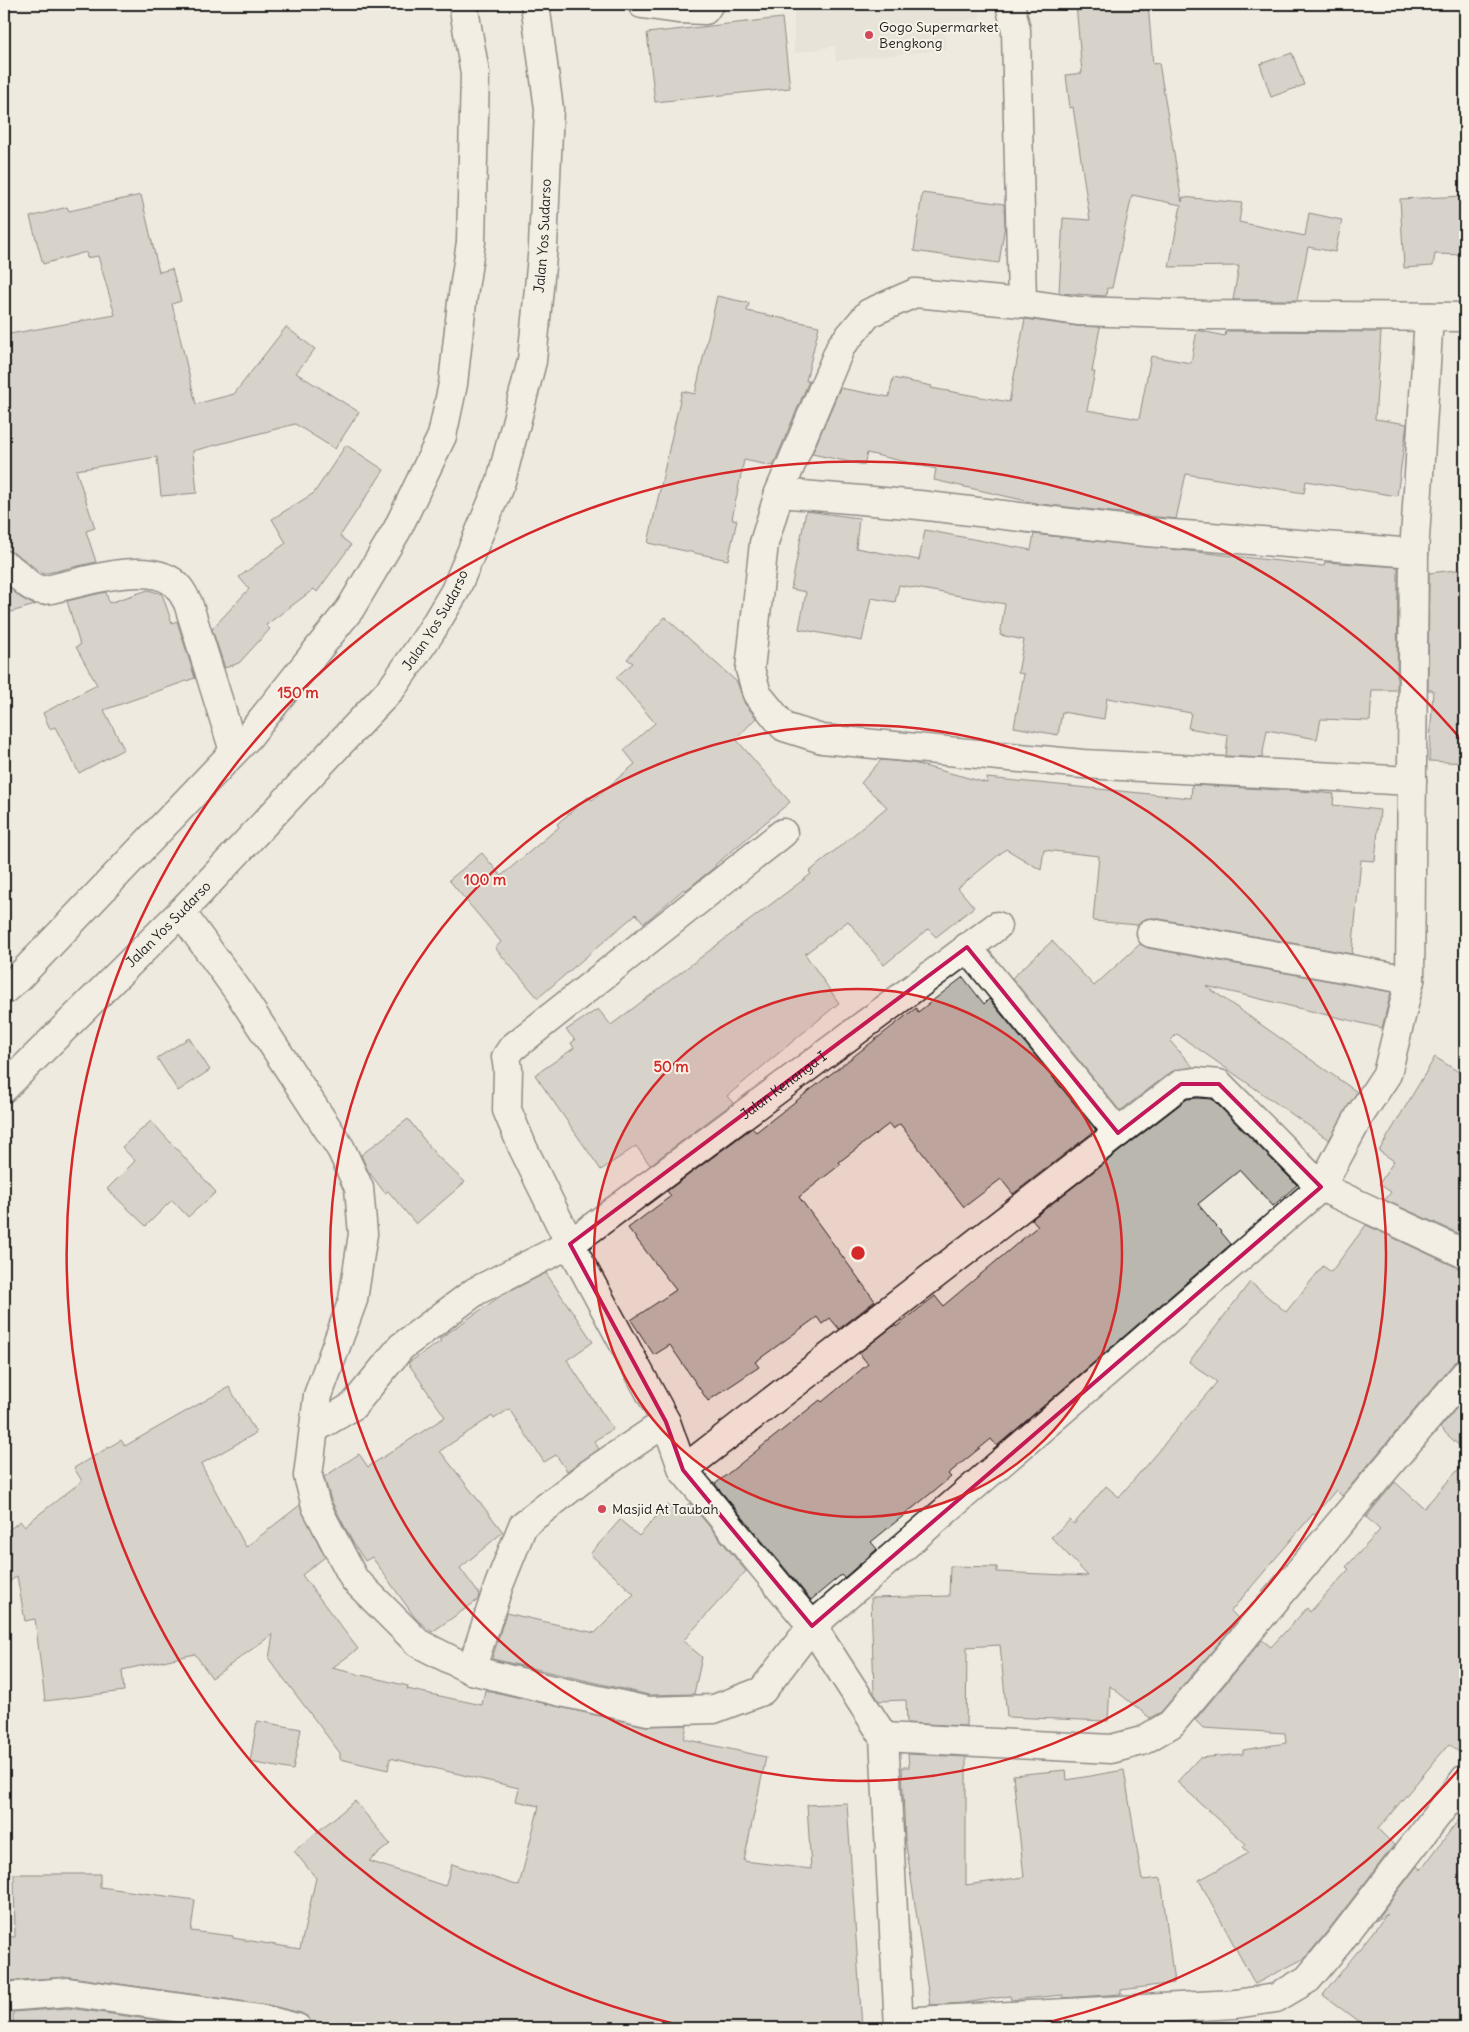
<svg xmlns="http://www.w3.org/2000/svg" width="1469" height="2032" font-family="Delius,sans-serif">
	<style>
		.built { fill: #dedbd1 }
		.building { fill: #bab7af; stroke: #1c1c1c }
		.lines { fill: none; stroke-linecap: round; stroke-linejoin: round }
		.minor-casing { stroke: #1c1c1c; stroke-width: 31 }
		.major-casing { stroke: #1c1c1c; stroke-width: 31 }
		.minor { stroke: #f7f3e8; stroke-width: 28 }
		.major { stroke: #f7f3e8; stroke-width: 28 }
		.marked { fill: none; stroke: #c2185b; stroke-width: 4; stroke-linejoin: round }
		.ring { fill: none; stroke: #d62828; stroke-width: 2.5 }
		.poi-dot { fill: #d1495b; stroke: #f7f3e8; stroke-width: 2 }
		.labels { text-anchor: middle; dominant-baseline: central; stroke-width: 4; stroke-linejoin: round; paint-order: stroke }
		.poi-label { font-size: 14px; fill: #1c1c1c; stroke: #f7f3e8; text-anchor: start }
		.street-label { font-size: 14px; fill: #1c1c1c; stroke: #f7f3e8 }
		.centre { fill: #d62828; stroke: #f7f3e8; stroke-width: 2.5 }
		.ring-label { font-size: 15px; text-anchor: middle; font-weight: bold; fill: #d62828; stroke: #f7f3e8; stroke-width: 4; stroke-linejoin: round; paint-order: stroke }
	</style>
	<rect width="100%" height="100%" fill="#eeeae0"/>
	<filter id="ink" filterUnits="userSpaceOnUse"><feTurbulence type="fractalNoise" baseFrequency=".02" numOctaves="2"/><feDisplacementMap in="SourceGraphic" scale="10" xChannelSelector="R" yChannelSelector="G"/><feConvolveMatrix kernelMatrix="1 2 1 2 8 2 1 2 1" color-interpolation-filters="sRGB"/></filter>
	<g filter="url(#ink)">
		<path class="built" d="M794,4H979L980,19L942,23L947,49L836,61L835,46L794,53Z"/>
		<g class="building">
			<path d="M1076,4H1148L1153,64L1159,63L1182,202L1183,197L1242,203L1239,222L1305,236L1309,213L1342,220L1335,252L1308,247L1297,300H1233L1239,266L1169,267L1181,205L1132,195L1112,288H1107L1106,296L1059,293L1063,218L1090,220L1073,107L1070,108L1066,75L1082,73Z"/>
			<path d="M782,18L790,88L655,102L647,33Z"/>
			<path d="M1292,53L1304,85L1271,97L1260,64Z"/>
			<path d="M922,193L1004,204L1005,225L999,263L914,251Z"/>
			<path d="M141,195L159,272L172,269L181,301L172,304L196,404L234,394L286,327L315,349L296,373L359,412L335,449L295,424L193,451L197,493L161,496L157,457L76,470L95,528L86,531L96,562L43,574L18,555L4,550V335L115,315L98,256L87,258L86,252L43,264L30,217L67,207L69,211Z"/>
			<path d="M1465,196V255L1435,254L1433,266L1404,268L1400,199Z"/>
			<path d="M717,296L749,303L747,311L819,326L806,381H809L773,466L744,460L732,519L737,520L728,560L648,543L682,391L695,394Z"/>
			<path d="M1025,319L1076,326L1100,327L1092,372H1095L1087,410L1139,419L1151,356L1191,363L1197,330L1225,336L1226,331L1381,332L1375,419L1407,424L1397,496L1306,481L1304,493L1186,474L1176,519L1040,504L934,480L936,469L867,453L864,465L812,454L840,388L889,397L893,378L932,386L931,388L1009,402Z"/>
			<path d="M346,445L384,470L340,536L351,545L317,592L314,589L266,625L270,629L239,663L225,668L212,629L249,589L239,577L286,543L272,519L314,493Z"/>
			<path d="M806,511L859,518L856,548L919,560L925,530L1031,550L1034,534L1324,566L1325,562L1398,567L1397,690H1372L1370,721L1321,719L1317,739L1267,730L1262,758L1226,756L1228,735L1188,728L1191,713L1107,698L1104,719L1062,712L1058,735L1014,727L1024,674L1018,673L1024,640L1000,635L1005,604L899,585L895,602L871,598L862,641L799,629L806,592L791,589Z"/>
			<path d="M1465,569V763L1429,761L1433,690H1428L1429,573Z"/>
			<path d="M4,583L21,598L35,605L4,614Z"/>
			<path d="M148,590L162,594L172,623L177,621L195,678L104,710L124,749L79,773L55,727L50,729L43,713L97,685L76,647L80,645L67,601L106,592L109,603Z"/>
			<path d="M665,617L737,682L745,704L756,718L736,739L790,802L715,865L716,866L685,891L684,889L644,923L636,914L538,998L495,948L501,942L449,880L482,853L501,876L559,827L557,824L588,797L592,800L635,764L624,750L655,723L616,677L633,663L627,659Z"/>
			<path d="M881,760L913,763L987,783V778L1191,798L1192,785L1315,792L1334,794L1333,805L1380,810L1375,861L1361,860L1352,954L1154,918L1145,919L1138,925L1093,921L1099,856L1044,850L1041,870L1006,849L958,888L974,907L936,937L928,929L884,965L848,921L805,954L839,1003L727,1096L733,1103L650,1165L636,1146L601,1170L535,1075L574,1048L571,1043L575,1040L566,1030L598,1009L611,1025L811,874L809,872L887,807L861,783Z"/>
			<path d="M1052,941L1094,986L1140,944L1148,948L1391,992L1382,1028L1206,986L1357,1092L1329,1140L1177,1034L1170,1041L1193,1067L1171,1072L1120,1111L1012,978Z"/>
			<path d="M963,977L984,1004L989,999L1096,1130L1013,1194L1001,1179L964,1207L900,1124L893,1129L889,1124L839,1162L841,1164L799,1197L875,1301L839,1329L830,1318L822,1324L817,1317L755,1362L759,1367L708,1401L670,1345L654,1355L631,1320L676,1290L628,1228L671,1196L667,1191L752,1128L756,1132L916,1008L918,1012Z"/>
			<path d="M189,1038L210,1070L178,1091L157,1058Z"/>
			<path d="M1435,1057L1465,1076V1223L1460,1234L1385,1200L1391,1192L1379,1184L1394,1161L1379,1151Z"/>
			<path d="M1197,1098L1212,1099L1297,1185L1273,1206L1240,1170L1198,1204L1231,1244L997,1446L991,1439L948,1474L951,1477L871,1542L877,1549L844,1578L841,1575L811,1600L715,1484L820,1400L822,1402L868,1364L859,1353L895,1325L896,1327L935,1296L943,1306L1038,1226L1032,1219L1187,1099Z"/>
			<path d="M408,1119L436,1155L465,1182L416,1224L388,1191L385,1193L368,1171L361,1155Z"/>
			<path d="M151,1121L216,1192L188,1217L172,1200L146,1226L107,1189L135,1161L122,1147Z"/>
			<path d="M1366,1225L1458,1268L1465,1269V1359L1459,1360L1453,1364L1342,1496L1336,1490L1315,1515L1313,1514L1231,1611L1239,1619L1161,1712L1150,1718L1110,1686L1108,1721L1007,1717L1000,1645L967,1647L966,1726L907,1723L906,1700L879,1701L874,1693L871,1598L949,1596L950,1566L997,1567V1572L1088,1576L1051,1537L1070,1520L1074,1524L1106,1486L1119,1497L1217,1382L1189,1362L1250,1282L1286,1312L1323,1266L1331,1272Z"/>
			<path d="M546,1273L593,1342L567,1360L613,1429L594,1441L599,1449L567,1471L556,1455L544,1462L509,1409L494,1419L492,1416L440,1451L503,1532L460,1568L479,1594L478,1600L432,1632L416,1619L372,1557L365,1561L352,1541L331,1500L324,1477L359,1454L368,1467L445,1417L408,1363L441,1341L439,1339L502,1295Z"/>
			<path d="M229,1387L256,1433L201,1464L246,1547L300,1505L325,1557L302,1575L358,1649L332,1668L408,1686L407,1689L482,1705L485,1690L645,1726L687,1725L684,1739L766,1757L744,1861L811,1869L807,1805L847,1803L862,2028H312L308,2017L301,2013L268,2005L70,1977L4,1981V1936L15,1937L14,1874H100V1887L195,1900L191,1931L233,1936V1938L300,1949L316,1878L294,1851L355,1801L390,1844L369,1861L445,1886L452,1864L519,1886L539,1806L516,1801L519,1788L390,1758L388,1770L340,1759V1753L269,1659L273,1634L212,1678L195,1654L122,1670L124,1691L45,1701L35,1619L25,1621L17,1576L4,1586V1534L20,1521L24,1526L82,1481L74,1468L121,1440L125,1446Z"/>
			<path d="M1465,1398V1451L1440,1428Z"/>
			<path d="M1465,1462V1757L1449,1744L1378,1829L1394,1845L1326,1933L1305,1958L1255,1984L1199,1880L1249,1853L1243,1847L1246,1844L1177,1782L1199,1758L1243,1754V1750L1286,1743L1285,1733L1203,1728L1195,1720L1262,1640L1271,1647L1307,1608L1310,1612L1349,1569L1346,1567L1380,1530L1366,1517L1395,1482L1424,1508Z"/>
			<path d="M690,1503L746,1571L683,1641L702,1657L694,1694L649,1695L492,1659L506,1613L595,1633L634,1594L590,1554L620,1520L639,1536L667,1505L677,1513Z"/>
			<path d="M257,1721L301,1729L293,1770L250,1762Z"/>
			<path d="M908,1754L966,1757V1885L1024,1877L1013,1775L1066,1770L1067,1780L1124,1770L1142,1880L1161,1878L1174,1983L1121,1990V1994L1063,1998V1995L1011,2000L1010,1996L964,2003L930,2005L905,1838L902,1767H909Z"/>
			<path d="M1465,1811V2028H1367L1323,1995L1387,1914L1375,1921L1417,1866L1421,1870Z"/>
			<path d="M68,2008L213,2028H13V2012Z"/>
		</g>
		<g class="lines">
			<defs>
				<g id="minor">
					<path d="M642,4L678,9L705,10L709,4"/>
					<path d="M1010,4L1016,30L1022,303"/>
					<path d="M779,493L919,505L1147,532L1414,553"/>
					<path d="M4,565C18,570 26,588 41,590C49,591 60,586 68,585C95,578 157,561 178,587C182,591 185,598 188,603L234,751"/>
					<path d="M1412,781L1083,764L822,739L784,727L757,694L750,669L764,543L779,493L841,346L869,313L915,293L1022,303L1078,311L1206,315L1465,317"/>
					<path d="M783,833L512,1048L506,1057L508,1069L507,1110L523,1148L570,1244L666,1422L683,1470L812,1626L1321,1187L1360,1115L1387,1074L1410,980L1414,553L1429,317"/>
					<path d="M181,912L238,991L341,1149L359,1188L363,1234L353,1300L318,1395L308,1476L316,1506L354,1579L418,1643L471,1670L557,1691L648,1711L714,1709L762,1691L812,1626L884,1737L899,2028"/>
					<path d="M1151,933L1410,980"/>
					<path d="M967,947L1118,1133"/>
					<path id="s1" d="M314,1429L353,1406L401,1347L476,1291L570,1244L997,926"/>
					<path d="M683,1470L1181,1084L1197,1082L1219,1084L1321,1187L1465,1254"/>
					<path d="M471,1670L499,1585L523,1525L589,1474L666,1422"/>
					<path d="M884,1737L1111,1749L1142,1741L1171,1724L1465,1374"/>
					<path d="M4,1997L68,1992L266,2020L297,2028"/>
					<path d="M899,2022L1235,2004L1276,1998L1308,1979L1338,1943L1465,1779"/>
				</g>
				<g id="major">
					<path d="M4,990L18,978L248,737L350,609L397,530L442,436L453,384L462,302L471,242L475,73L463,4"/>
					<path id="s2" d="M4,1088L181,912L392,688L430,633L455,591L501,481L532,361L543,246L549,109L535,4"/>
				</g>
			</defs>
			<use href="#minor" class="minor-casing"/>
			<use href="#major" class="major-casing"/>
			<use href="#minor" class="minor"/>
			<use href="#major" class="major"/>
		</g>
	</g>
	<path d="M0 0H1469V2032H0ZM967,947L1118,1133L1181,1084H1219L1321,1187L812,1626L683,1470L666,1422L570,1244Z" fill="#eeeae0" fill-opacity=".55" fill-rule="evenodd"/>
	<path class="marked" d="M967,947L1118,1133L1181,1084H1219L1321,1187L812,1626L683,1470L666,1422L570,1244Z"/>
	<circle cx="858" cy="1253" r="264" fill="#d62828" fill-opacity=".12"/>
	<g class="ring">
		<circle cx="858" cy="1253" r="264"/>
		<circle cx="858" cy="1253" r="528"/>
		<path d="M1465 1762A792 792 0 0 1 1023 2028M693 2028A792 792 0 1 1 1465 744"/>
	</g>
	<g class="poi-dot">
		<circle cx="869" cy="35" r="5"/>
		<circle cx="602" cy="1509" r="5"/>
	</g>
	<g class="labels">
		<g class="poi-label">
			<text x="879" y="27">Gogo Supermarket<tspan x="879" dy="16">Bengkong</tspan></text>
			<text x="612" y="1509">Masjid At Taubah</text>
		</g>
		<g class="street-label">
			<text stroke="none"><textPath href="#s2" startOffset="1042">Jalan Yos Sudarso</textPath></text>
			<text stroke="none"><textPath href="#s2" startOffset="638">Jalan Yos Sudarso</textPath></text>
			<text stroke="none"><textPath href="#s2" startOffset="232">Jalan Yos Sudarso</textPath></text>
			<text stroke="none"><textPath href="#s1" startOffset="586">Jalan Kenanga I</textPath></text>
		</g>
	</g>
	<circle cx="858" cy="1253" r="8" class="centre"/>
	<g class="ring-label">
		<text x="298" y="698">150 m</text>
		<text x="485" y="885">100 m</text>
		<text x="671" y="1072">50 m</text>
	</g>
	<rect width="1469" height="2032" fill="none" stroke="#f7f3e8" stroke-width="20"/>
	<rect x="10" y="10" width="1449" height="2012" fill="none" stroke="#1c1c1c" stroke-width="2" filter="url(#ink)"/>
</svg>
